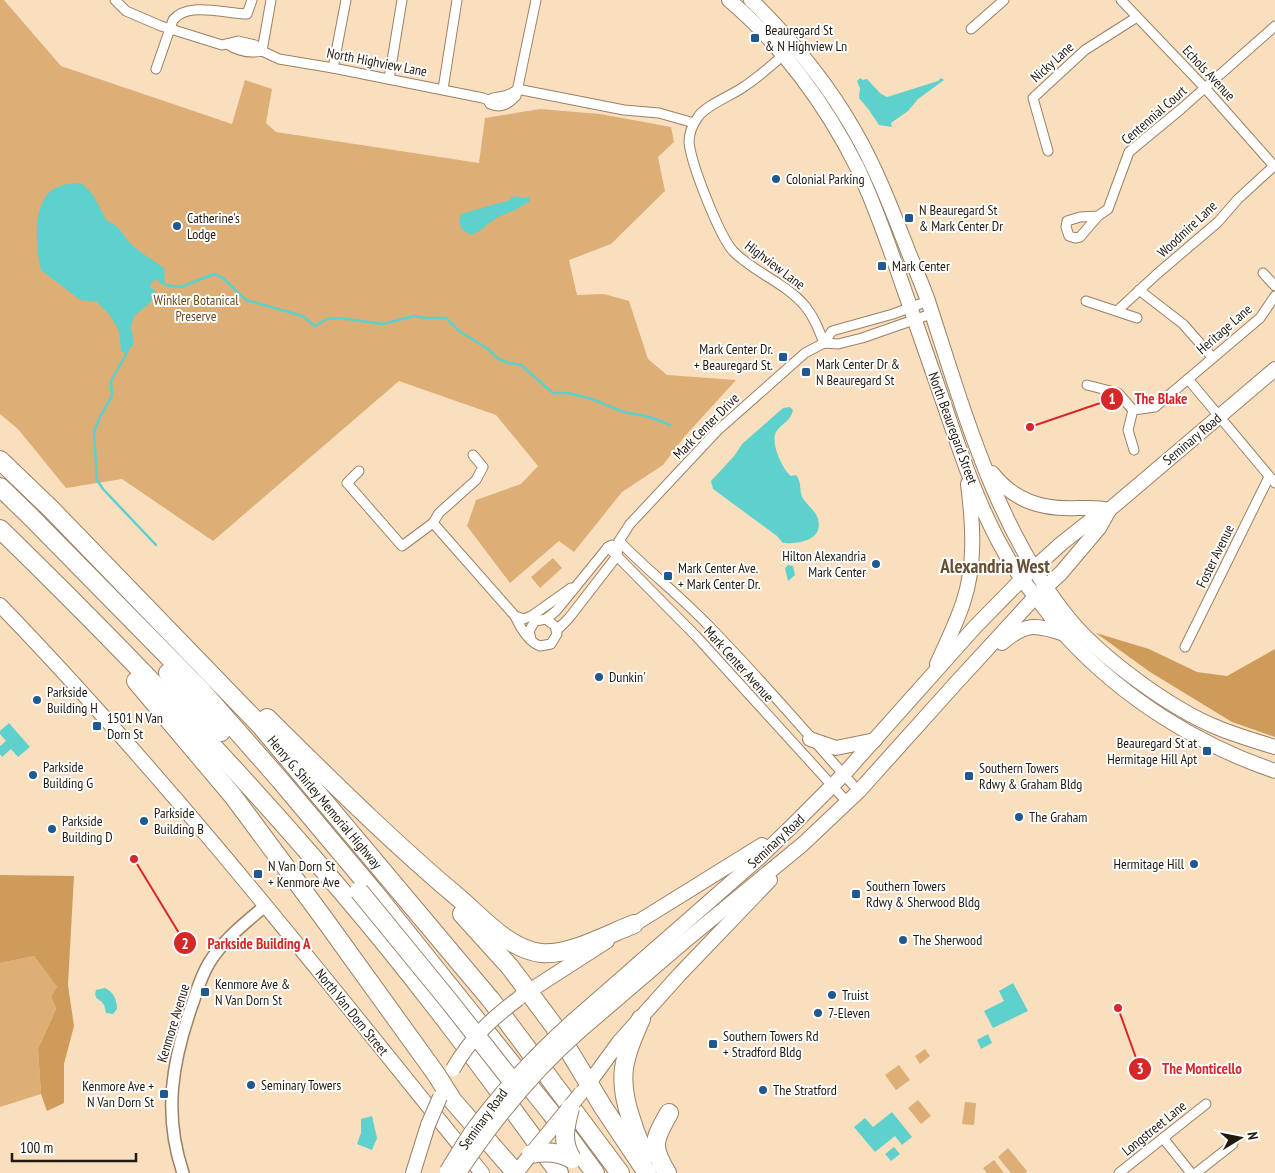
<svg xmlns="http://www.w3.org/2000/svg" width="1275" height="1173" font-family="'PT Sans Narrow',sans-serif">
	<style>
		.green { fill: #ddae75 }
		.forest { fill: #cf9b5a }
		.water { fill: #5fd1cc }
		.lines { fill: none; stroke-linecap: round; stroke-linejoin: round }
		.stream { stroke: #5fd1cc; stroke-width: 2.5 }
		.minor-casing { stroke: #9a8164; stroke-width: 11 }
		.tertiary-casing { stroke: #9a8164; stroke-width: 14 }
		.secondary-casing { stroke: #9a8164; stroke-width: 16 }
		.motorway-casing { stroke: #9a8164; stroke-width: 20 }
		.minor { stroke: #fff; stroke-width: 9 }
		.tertiary { stroke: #fff; stroke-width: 11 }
		.secondary { stroke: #fff; stroke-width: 14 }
		.motorway { stroke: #fff; stroke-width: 18 }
		.secondary-bridge-casing { stroke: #9a8164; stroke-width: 16; stroke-linecap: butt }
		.motorway-bridge-casing { stroke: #9a8164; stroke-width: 20; stroke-linecap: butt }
		.secondary-bridge { stroke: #fff; stroke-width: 14 }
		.motorway-bridge { stroke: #fff; stroke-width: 18 }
		.poi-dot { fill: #205890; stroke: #fff; stroke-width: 2 }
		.labels { text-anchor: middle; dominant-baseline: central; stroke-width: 4; stroke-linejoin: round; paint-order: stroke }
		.poi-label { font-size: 14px; fill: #22190d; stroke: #fff; text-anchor: start }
		.street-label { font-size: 14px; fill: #22190d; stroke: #fff }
		.park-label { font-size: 14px; fill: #6f4b1a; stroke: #fff }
		.district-label { font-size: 19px; font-weight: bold; fill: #664f33; stroke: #fff }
		.leader { fill: none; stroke: #d62828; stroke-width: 2 }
		.callout-dot { fill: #d62828; stroke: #fff; stroke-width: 2 }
		.mark-label { font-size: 15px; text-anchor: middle; font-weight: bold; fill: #fff }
		.callout-label { font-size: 15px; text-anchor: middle; font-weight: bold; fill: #d62828; stroke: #fff; stroke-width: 4; stroke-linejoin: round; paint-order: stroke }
	</style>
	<rect width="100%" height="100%" fill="#fadfbf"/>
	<g class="green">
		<path d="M0,0H4L61,66L232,124L245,80L272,89L266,123L276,132L479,163L485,118L540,109L600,114L671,127L674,142L658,157L665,191L611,244L569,260L577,295L604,294L629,301L648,359L667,375L736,380L685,436L663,465L622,492L574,552L559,541L510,583L467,526L476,500L521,484L538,466L496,415L399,381L213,541L122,479L66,488L18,429L0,414Z"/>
		<path d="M553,558L562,568L540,588L531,577Z"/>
		<path d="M34,956L57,987L51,996L56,1009L38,1049L41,1094L0,1107V963Z"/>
		<path d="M925,1049L930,1056L920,1064L915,1056Z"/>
		<path d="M899,1065L910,1080L896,1090L885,1075Z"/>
		<path d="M918,1100L931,1116L921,1124L908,1108Z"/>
		<path d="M965,1102L976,1103L974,1125L962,1124Z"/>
		<path d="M1008,1148L1027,1171L1025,1173H1011L998,1157Z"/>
		<path d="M994,1160L1004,1173H987L983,1168Z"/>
	</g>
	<g class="forest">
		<path d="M1096,633L1149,649L1197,672L1227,676L1275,649V737L1232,722L1150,672Z"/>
		<path d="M0,875L74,876L68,985L74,1026L64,1064V1103L47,1111L41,1094L38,1049L56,1009L51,996L57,987L34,956L0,963Z"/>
	</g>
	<g class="water">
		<path d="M860,78L863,80L867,79L880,93L887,97L938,81L941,78L944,80L918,99L908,111L891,123L892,127L879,125L869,110L859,98L860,88L857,81Z"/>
		<path d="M74,183L83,184L93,195L107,221C120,225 123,236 132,245C139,252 155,261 164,268L165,285L159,283L158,279L152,282L150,287L156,291L150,303L134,316L131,327L134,343L126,354L121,351L119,331L109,314L97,302L80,300L41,270C36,248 33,215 46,196C52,187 65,184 74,183Z"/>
		<path d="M518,196L521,198L529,197L530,201L515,210L498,217L488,224L481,230L472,235L462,230L459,221L461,214L510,200L512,197Z"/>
		<path d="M790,407L793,410C791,421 782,423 776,432C770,443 783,470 791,476L796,475C802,483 799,488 802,497C806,504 816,511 818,519C824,541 797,544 783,543L777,536L713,489L711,481L735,455L742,444L783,408Z"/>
		<path d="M788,565L793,566L795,575L788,581L785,568Z"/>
		<path d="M9,723L30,747L18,757L11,749L2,757L0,754V746L6,741L0,734V731Z"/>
		<path d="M1013,983L1028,1011L993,1028L984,1011L1004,1001L999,991Z"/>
		<path d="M105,988C114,992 117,1000 117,1009L113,1014L106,1013C105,1010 105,1007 104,1005C100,998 93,1000 96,990Z"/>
		<path d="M988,1034L992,1043L981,1049L977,1040Z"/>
		<path d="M892,1112L912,1137L902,1145L895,1136L875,1152L854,1127L865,1118L873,1127Z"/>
		<path d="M372,1116L377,1138L372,1150L357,1144L361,1133V1119Z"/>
		<path d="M894,1147L900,1154L891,1161L885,1154Z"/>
	</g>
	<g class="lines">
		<g class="stream">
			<path d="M165,285L181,287L214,274L223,278L246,300L296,314L304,317L315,326L327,319L340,318L383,324L414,316L426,318H446L459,331L488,349L497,358L509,363L521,365L553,393H568L589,398L624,412L650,417L670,425"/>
			<path d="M128,351L111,381L112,396L101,415L94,432L97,480L103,489L156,545"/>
		</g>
		<defs>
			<g id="minor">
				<path d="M115,0L126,11L161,26L222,45L238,41L255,45L262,51L279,59L333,68L483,98L488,100L490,104C501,109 508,104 516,96L536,0"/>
				<path d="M1121,0L1205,88L1275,167"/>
				<path d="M971,29L1004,0"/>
				<path d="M227,44C238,51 249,54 262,51"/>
				<path d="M262,51L271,0"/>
				<path d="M783,55C770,67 756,79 742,88C730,96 705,106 698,117C693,124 689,134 689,142C691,164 719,235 733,251C754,273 785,282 805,306C814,317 819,330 824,343"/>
				<path d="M333,68L346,0"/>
				<path d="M156,69L173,20C188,1 226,14 247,14L252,0"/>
				<path d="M389,79L402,0"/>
				<path d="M443,89L457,0"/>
				<path d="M517,89L624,110L659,113L694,123"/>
				<path d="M488,100C500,94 503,100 517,90"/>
				<path d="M1048,151L1033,98L1085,50L1137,17"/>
				<path d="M1098,216L1080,217L1067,221L1066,227L1069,236L1075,238L1080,237L1098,216L1108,209L1129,152L1181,109L1275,26"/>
				<path d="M1263,273L1275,286"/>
				<path d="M1139,290L1183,324L1212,357"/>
				<path d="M1086,301L1137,318"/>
				<path d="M1117,311L1157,274L1218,222L1238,199L1275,165"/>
				<path d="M824,343L832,331L893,314L928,301"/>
				<path d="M1188,379L1275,483"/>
				<path d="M1087,385L1118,393L1133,410L1128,430L1134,450"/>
				<path d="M1133,410L1155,407L1260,318L1275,296"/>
				<path d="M359,471L347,483L402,546L433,523L515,616C520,627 529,642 540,646L551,644L557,634L555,626L546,619L535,621L529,631L531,639"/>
				<path d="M433,523L439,513L476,480L483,467L473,455"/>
				<path d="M619,541C647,570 679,595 707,624C758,676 805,731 853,785"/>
				<path d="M608,547L696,636L847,802"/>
				<path d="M515,616L524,619L533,615L571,588"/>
				<path d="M546,619L556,611L608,547L612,545"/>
				<path d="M557,630L569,618L617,556L619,541L630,524L717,431L805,353L824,343L838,344L862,338L931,314"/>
				<path d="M1185,647L1269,477"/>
				<path d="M1163,1138L1191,1173"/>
				<path d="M1119,1173L1206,1104"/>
				<path d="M1196,1173L1233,1144"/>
			</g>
			<path id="tertiary" d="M183,1173C163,1114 172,1062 192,1005C197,991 201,976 209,963C223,940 245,923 265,906"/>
			<g id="secondary">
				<path d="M729,0C782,45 826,105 857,167C873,201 886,237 898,272C914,317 929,362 945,407C962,457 979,508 1005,553C1015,572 1029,588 1042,605C1050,615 1058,627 1066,636C1123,698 1196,744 1275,771"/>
				<path d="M751,0C790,38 827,83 854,130C875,166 890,205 905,243C912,262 921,281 928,301C964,411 996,530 1071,621C1103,659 1170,708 1216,727C1235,735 1255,741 1275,747"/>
				<path d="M992,473C1014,501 1042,510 1078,508C1089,508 1097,507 1109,510"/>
				<path d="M0,605C173,784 326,980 482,1173"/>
				<path d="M1002,643C1025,623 1035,624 1064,634"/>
				<path d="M937,664C946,644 956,624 963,603C976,565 973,524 968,484"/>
				<path d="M810,739L836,748L875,740"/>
				<path d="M625,930L762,845"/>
				<path d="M520,997L607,941"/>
				<path d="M574,1020L759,858L792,826L844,774L974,628L1022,579L1062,543L1095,517L1109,510L1275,369"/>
				<path d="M581,1030L685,941L803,844L859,791L956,683L1035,597L1061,573L1099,528L1109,510"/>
				<path d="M584,1090L619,1042L679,975L770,880"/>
				<path d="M413,1173L428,1125"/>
				<path d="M516,1173L531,1154"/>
			</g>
			<g id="motorway">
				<path id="s1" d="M0,460L51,509L260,725L491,1000L620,1173"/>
				<path d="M0,487L30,516L200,689L280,780L374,892L551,1113L595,1173"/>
				<path d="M0,529C120,646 236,766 344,894C420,983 490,1078 559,1173"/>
				<path d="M168,673L221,732"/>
				<path d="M136,681L233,796L322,916L436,1074L453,1101L516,1173"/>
				<path d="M267,718C330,780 392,842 460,899C483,919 509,949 541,953C569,956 608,934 634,924"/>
				<path d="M462,914L510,967L554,1026L603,1107L647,1173"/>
				<path d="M641,1019C623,1058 617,1078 631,1119C635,1132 639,1144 646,1155"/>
				<path d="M667,1173C650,1145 654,1140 669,1113"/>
			</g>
		</defs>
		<use href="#minor" class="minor-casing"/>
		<use href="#tertiary" class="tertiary-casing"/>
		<use href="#secondary" class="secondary-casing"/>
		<use href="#motorway" class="motorway-casing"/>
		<use href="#minor" class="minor"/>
		<use href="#tertiary" class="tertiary"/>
		<use href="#secondary" class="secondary"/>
		<use href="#motorway" class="motorway"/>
		<defs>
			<g id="secondary-bridge">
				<path d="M453,1069C471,1038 490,1020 518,999"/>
				<path d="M428,1125L440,1097"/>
				<path d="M531,1154L581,1093"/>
				<path d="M447,1171C455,1158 463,1144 472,1131C502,1090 536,1054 574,1020"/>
				<path d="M459,1173C494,1120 533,1072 581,1030"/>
			</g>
			<g id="motorway-bridge">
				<path d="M359,891L449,1001L512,1081"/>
				<path d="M570,1108C565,1127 561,1142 572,1159"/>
				<path d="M531,1154C547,1151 558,1152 572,1159"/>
			</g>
		</defs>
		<use href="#secondary-bridge" class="secondary-bridge-casing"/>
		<use href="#motorway-bridge" class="motorway-bridge-casing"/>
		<use href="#secondary-bridge" class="secondary-bridge"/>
		<use href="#motorway-bridge" class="motorway-bridge"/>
	</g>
	<g class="poi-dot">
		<rect x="750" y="33" width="10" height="10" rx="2.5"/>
		<circle cx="776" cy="179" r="5"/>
		<rect x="904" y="213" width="10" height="10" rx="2.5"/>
		<circle cx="177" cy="226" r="5"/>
		<rect x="877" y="261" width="10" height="10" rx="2.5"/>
		<rect x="778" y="352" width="10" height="10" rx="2.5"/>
		<rect x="801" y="367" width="10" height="10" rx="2.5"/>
		<circle cx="876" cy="564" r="5"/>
		<rect x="663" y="571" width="10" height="10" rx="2.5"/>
		<circle cx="599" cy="677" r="5"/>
		<circle cx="37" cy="700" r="5"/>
		<rect x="92" y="721" width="10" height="10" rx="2.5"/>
		<rect x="1202" y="746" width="10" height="10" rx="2.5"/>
		<circle cx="33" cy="775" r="5"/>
		<rect x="964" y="771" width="10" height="10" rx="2.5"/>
		<circle cx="1019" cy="817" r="5"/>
		<circle cx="144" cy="821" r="5"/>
		<circle cx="52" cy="829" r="5"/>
		<circle cx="1194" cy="864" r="5"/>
		<rect x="253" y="869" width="10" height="10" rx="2.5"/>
		<rect x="851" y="889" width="10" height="10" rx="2.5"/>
		<circle cx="903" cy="940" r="5"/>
		<rect x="200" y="987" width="10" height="10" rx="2.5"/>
		<circle cx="832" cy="995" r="5"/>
		<circle cx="818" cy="1013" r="5"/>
		<rect x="708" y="1039" width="10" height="10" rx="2.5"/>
		<circle cx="251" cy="1085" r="5"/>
		<circle cx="763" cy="1090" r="5"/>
		<rect x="159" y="1089" width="10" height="10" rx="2.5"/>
	</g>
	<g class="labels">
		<g class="poi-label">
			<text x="765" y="30">Beauregard St<tspan x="765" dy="16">&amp; N Highview Ln</tspan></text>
			<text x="786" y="179">Colonial Parking</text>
			<text x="919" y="210">N Beauregard St<tspan x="919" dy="16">&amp; Mark Center Dr</tspan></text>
			<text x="187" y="218">Catherine's<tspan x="187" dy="16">Lodge</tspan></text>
			<text x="892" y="266">Mark Center</text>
			<text x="773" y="349" text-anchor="end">Mark Center Dr.<tspan x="773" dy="16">+ Beauregard St.</tspan></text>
			<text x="816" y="364">Mark Center Dr &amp;<tspan x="816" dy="16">N Beauregard St</tspan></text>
			<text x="866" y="556" text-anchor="end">Hilton Alexandria<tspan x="866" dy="16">Mark Center</tspan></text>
			<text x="678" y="568">Mark Center Ave.<tspan x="678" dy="16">+ Mark Center Dr.</tspan></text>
			<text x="609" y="677">Dunkin'</text>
			<text x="47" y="692">Parkside<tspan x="47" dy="16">Building H</tspan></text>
			<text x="107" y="718">1501 N Van<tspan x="107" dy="16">Dorn St</tspan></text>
			<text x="1197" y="743" text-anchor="end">Beauregard St at<tspan x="1197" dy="16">Hermitage Hill Apt</tspan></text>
			<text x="43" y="767">Parkside<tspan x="43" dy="16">Building G</tspan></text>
			<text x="979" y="768">Southern Towers<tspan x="979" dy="16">Rdwy &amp; Graham Bldg</tspan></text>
			<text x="154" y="813">Parkside<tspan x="154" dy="16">Building B</tspan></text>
			<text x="1029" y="817">The Graham</text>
			<text x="62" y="821">Parkside<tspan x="62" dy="16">Building D</tspan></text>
			<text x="1184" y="864" text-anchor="end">Hermitage Hill</text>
			<text x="268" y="866">N Van Dorn St<tspan x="268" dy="16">+ Kenmore Ave</tspan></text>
			<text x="866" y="886">Southern Towers<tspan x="866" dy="16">Rdwy &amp; Sherwood Bldg</tspan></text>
			<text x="913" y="940">The Sherwood</text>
			<text x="215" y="984">Kenmore Ave &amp;<tspan x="215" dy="16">N Van Dorn St</tspan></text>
			<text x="842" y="995">Truist</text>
			<text x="828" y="1013">7-Eleven</text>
			<text x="723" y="1036">Southern Towers Rd<tspan x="723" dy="16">+ Stradford Bldg</tspan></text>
			<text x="261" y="1085">Seminary Towers</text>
			<text x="154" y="1086" text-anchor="end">Kenmore Ave +<tspan x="154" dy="16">N Van Dorn St</tspan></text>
			<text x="773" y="1090">The Stratford</text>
		</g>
		<g class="street-label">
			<text transform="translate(377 62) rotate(11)">North Highview Lane</text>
			<text transform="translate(1052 62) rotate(-42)">Nicky Lane</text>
			<text transform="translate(1209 73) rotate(47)">Echols Avenue</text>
			<text transform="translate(1154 115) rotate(-41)">Centennial Court</text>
			<text transform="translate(1187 229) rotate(-43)">Woodmire Lane</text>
			<text transform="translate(775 265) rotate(37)">Highview Lane</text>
			<text transform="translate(1224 329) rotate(-41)">Heritage Lane</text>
			<text transform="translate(706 426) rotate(-45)">Mark Center Drive</text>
			<text transform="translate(953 428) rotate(70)">North Beauregard Street</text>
			<text transform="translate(1192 439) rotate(-40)">Seminary Road</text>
			<text transform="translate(1215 556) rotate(-64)">Foster Avenue</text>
			<text transform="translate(739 664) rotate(48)">Mark Center Avenue</text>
			<text stroke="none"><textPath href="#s1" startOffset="472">Henry G. Shirley Memorial Highway</textPath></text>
			<text transform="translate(776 841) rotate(-43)">Seminary Road</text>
			<text transform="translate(352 1012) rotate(51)">North Van Dorn Street</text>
			<text transform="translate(173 1023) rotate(-73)">Kenmore Avenue</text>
			<text transform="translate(483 1119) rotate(-54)">Seminary Road</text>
			<text transform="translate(1154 1128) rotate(-39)">Longstreet Lane</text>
		</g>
		<g class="park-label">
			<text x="196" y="300">Winkler Botanical<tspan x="196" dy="16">Preserve</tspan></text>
		</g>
		<g class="district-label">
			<text x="995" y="566">Alexandria West</text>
		</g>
	</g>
	<path class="leader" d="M1030 427L1112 399M134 859L185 943M1118 1008L1140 1069"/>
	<g class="callout-dot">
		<circle cx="1030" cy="427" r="5"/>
		<circle cx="134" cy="859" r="5"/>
		<circle cx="1118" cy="1008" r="5"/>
		<circle cx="1112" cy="399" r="12"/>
		<circle cx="185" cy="943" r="12"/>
		<circle cx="1140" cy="1069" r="12"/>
	</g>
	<g class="mark-label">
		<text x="1112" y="404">1</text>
		<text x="185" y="949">2</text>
		<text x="1140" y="1074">3</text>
	</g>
	<g class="callout-label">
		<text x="1161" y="404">The Blake</text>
		<text x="259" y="949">Parkside Building A</text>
		<text x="1202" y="1074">The Monticello</text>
	</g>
	<g transform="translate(1240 1138) rotate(80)" stroke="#ffffff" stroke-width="4" paint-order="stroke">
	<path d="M0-4L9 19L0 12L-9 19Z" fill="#22190d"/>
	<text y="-8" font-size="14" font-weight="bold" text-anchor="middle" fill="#22190d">N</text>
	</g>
	<path d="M12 1153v8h124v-8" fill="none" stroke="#22190d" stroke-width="2.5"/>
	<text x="20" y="1153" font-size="15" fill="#22190d" stroke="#ffffff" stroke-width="4" paint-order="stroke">100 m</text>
</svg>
